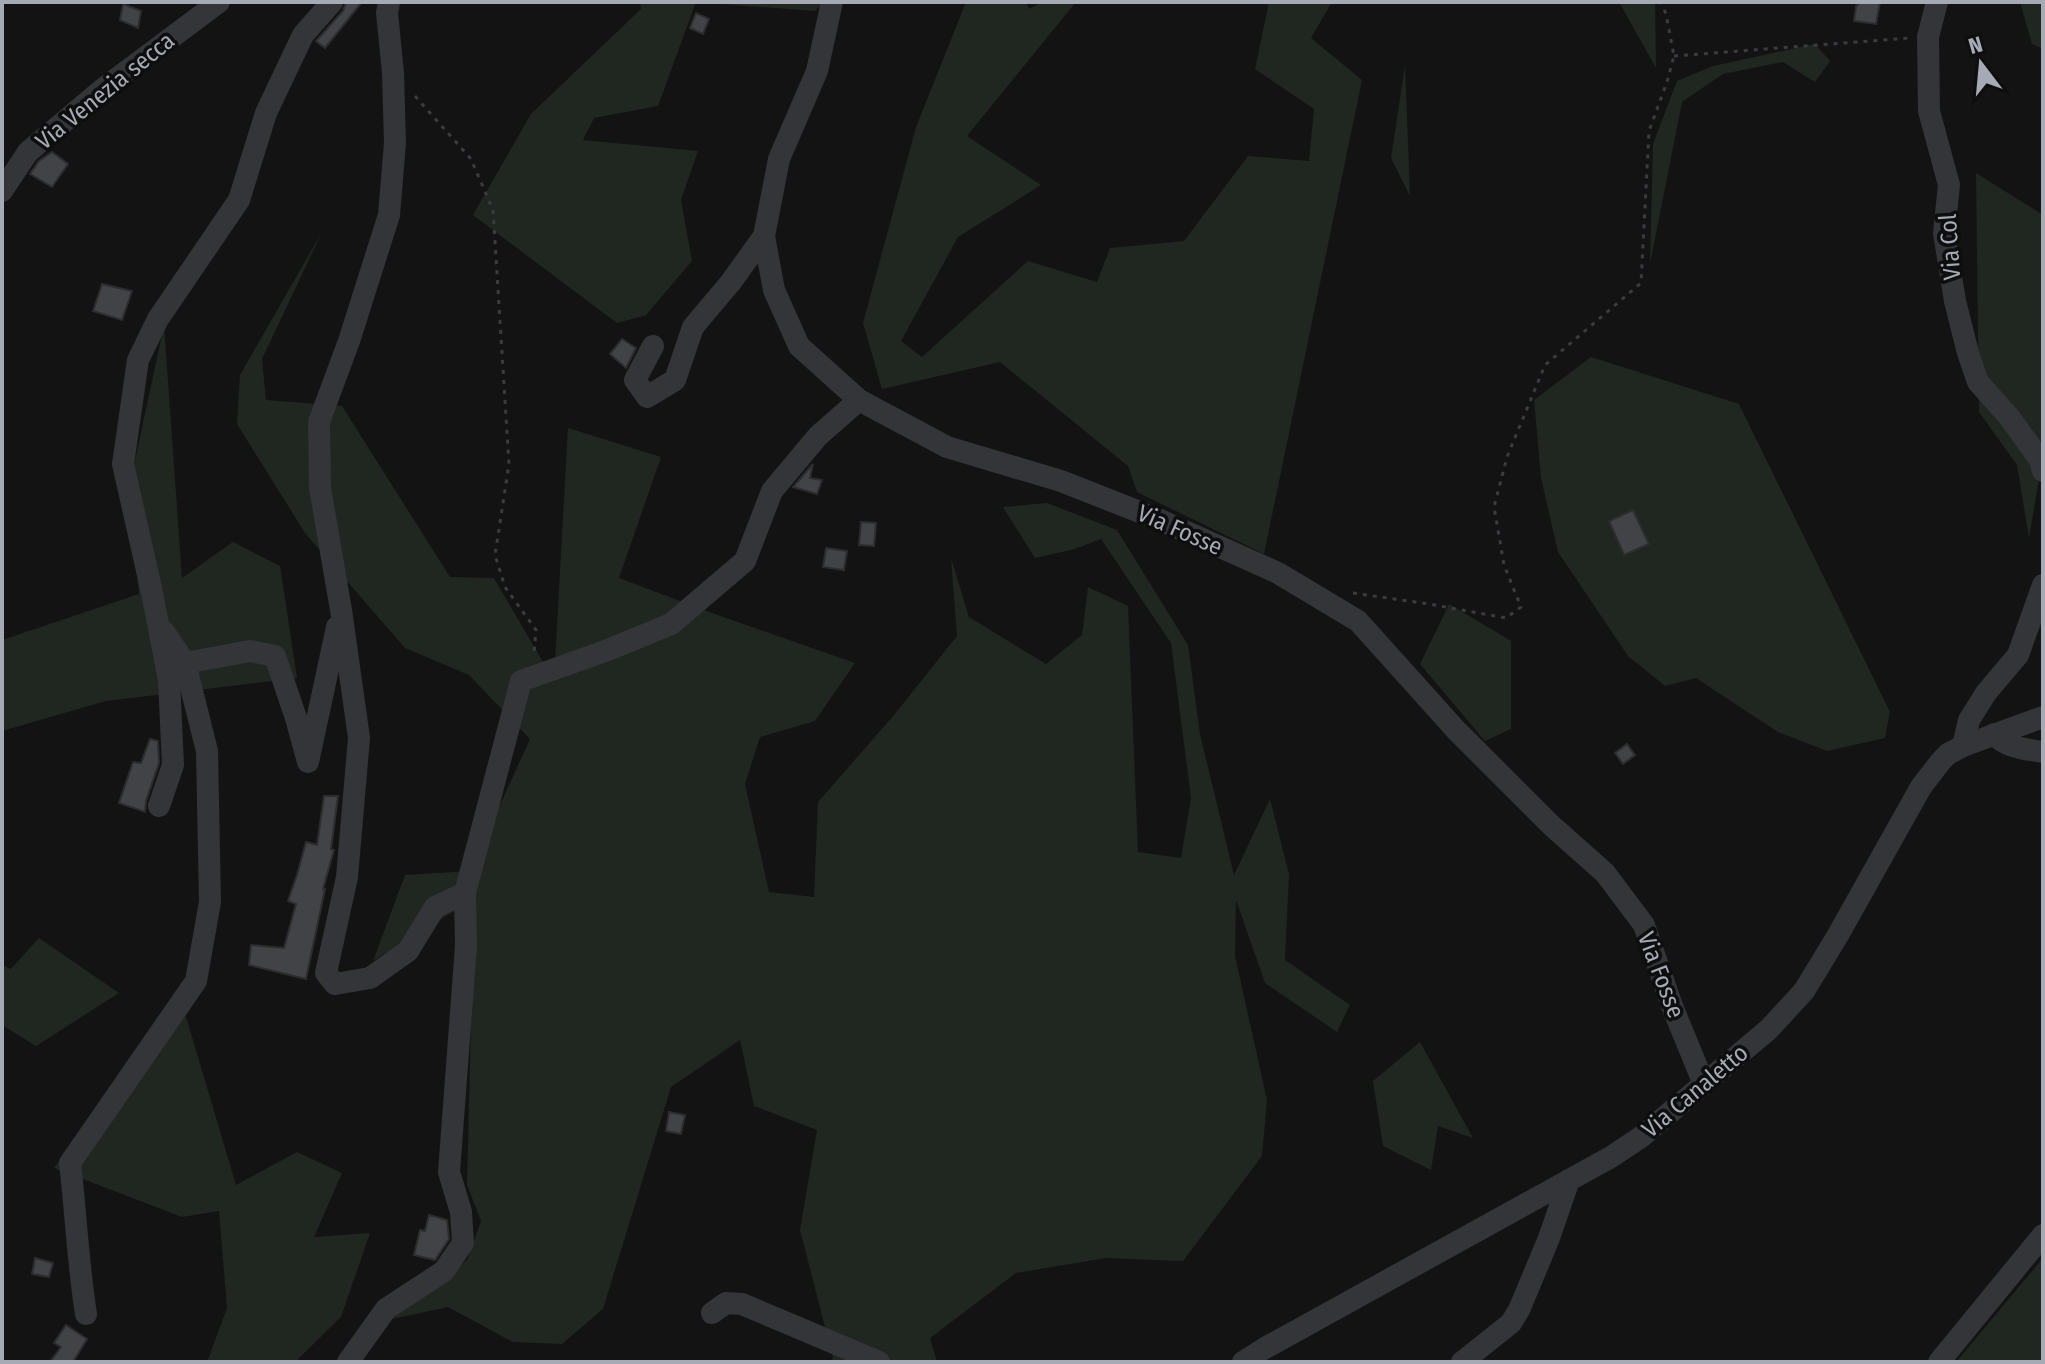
<svg xmlns="http://www.w3.org/2000/svg" width="2045" height="1364" font-family="'Fira Sans Condensed',sans-serif">
	<style>
		.green { fill: #1f2720 }
		.building { fill: #424347; stroke: #2d2d30; stroke-width: 2 }
		.lines { fill: none; stroke-linecap: round; stroke-linejoin: round }
		.path { stroke: #3a3c40; stroke-width: 3; stroke-dasharray: 4 6; stroke-linecap: butt }
		.minor { stroke: #343539; stroke-width: 22 }
		.labels { text-anchor: middle; dominant-baseline: central; stroke-width: 7; stroke-linejoin: round; paint-order: stroke }
		.street-label { font-size: 24px; fill: #a5aab4; stroke: #0e0e0f }
	</style>
	<rect width="100%" height="100%" fill="#131314"/>
	<g class="green">
		<path d="M640,2H696L658,106L594,118L583,140L698,151L681,200L692,261L646,315L617,323L473,215L531,114L641,9Z"/>
		<path d="M696,2H824L815,11Z"/>
		<path d="M966,2H1026L1029,9L1042,2H1076L967,136L1041,185L958,237L901,341L922,357L1028,261L1097,282L1110,248L1184,241L1248,156L1309,161L1314,109L1255,69L1269,2H1332L1311,38L1362,80L1264,554L1137,492L1128,466L1000,362L882,389L863,323L916,127Z"/>
		<path d="M1619,2H1655L1656,68Z"/>
		<path d="M2020,2H2043V49L2032,44Z"/>
		<path d="M1815,44L1830,61L1815,82L1783,62L1723,74L1682,102L1650,264L1653,144L1677,81L1713,66Z"/>
		<path d="M1405,65L1410,196L1391,158Z"/>
		<path d="M1976,173L2043,215V456L2029,538L2017,465L1979,412Z"/>
		<path d="M322,232L262,359L266,400L342,406L450,577L494,578L554,681L568,428L661,457L619,578L712,613L855,663L815,721L760,737L745,784L769,892L814,897L818,802L894,715L957,636L951,558L969,617L1046,664L1082,635L1088,587L1128,606L1138,852L1181,858L1191,798L1171,643L1101,539L1075,549L1035,558L1003,507L1047,503L1117,530L1188,645L1200,734L1234,875L1270,799L1289,874L1285,960L1350,1005L1337,1032L1265,983L1236,900L1235,956L1267,1100L1262,1156L1183,1261L1106,1258L1016,1273L930,1338L937,1362H830L833,1358L800,1230L817,1130L754,1106L740,1040L671,1087L603,1309L562,1344L513,1342L448,1307L392,1319L467,1260L481,1221L467,1185L474,899L373,961L405,875L470,871L530,739L469,675L405,648L305,533L237,424L240,375Z"/>
		<path d="M164,325L182,578L233,542L280,566L297,678L106,701L2,731V640L139,594L128,493Z"/>
		<path d="M1591,357L1739,404L1890,712L1885,738L1827,751L1778,732L1696,678L1665,686L1628,656L1558,552L1541,478L1534,400Z"/>
		<path d="M1449,604L1511,641V729L1485,741L1420,664Z"/>
		<path d="M39,938L119,993L36,1046L2,1025V965L11,969Z"/>
		<path d="M179,993L236,1185L297,1152L342,1173L314,1237L370,1233L341,1317L295,1362H207L227,1308L219,1211L182,1217L54,1168Z"/>
		<path d="M1420,1042L1473,1138L1438,1126L1431,1170L1383,1146L1373,1081Z"/>
		<path d="M2043,1258V1362H1956Z"/>
	</g>
	<g class="building">
		<path d="M346,2H362L325,48L316,41L343,11Z"/>
		<path d="M1861,2H1880L1876,24L1854,21L1856,6Z"/>
		<path d="M123,4L141,11L138,28L120,20Z"/>
		<path d="M696,13L709,19L703,34L690,28Z"/>
		<path d="M52,152L68,164L52,187L30,174L39,161Z"/>
		<path d="M102,284L132,291L122,320L93,311Z"/>
		<path d="M622,339L636,348L626,368L610,354Z"/>
		<path d="M813,464L810,478L822,480L817,494L793,487Z"/>
		<path d="M1633,510L1649,544L1624,555L1609,521Z"/>
		<path d="M861,522L876,523L874,546L859,545Z"/>
		<path d="M826,548L847,551L844,570L823,567Z"/>
		<path d="M150,739L158,741L159,763L146,801L145,812L119,803L133,762L141,763Z"/>
		<path d="M1627,744L1635,755L1623,764L1615,753Z"/>
		<path d="M324,796H338L331,849L334,850L323,889H325L306,979L249,965L251,945L284,948L296,904L288,901L297,875L306,842L317,845Z"/>
		<path d="M669,1112L685,1115L681,1134L666,1131Z"/>
		<path d="M429,1215L447,1220L449,1239L435,1260L414,1255L420,1230L425,1231Z"/>
		<path d="M35,1258L53,1263L49,1277L32,1274Z"/>
		<path d="M66,1325L87,1339L73,1362H50L61,1347L54,1343Z"/>
	</g>
	<g class="lines">
		<g class="path">
			<path d="M1674,56L1909,38"/>
			<path d="M415,96L471,159L493,210L509,464L495,555L505,587L536,630L534,654"/>
			<path d="M1353,593L1429,604L1506,618L1521,607L1504,565L1494,507L1507,457L1545,365L1641,283L1649,131L1667,82L1674,56L1666,14L1661,2"/>
		</g>
		<g class="minor">
			<path d="M832,2L817,71L779,159L764,236L774,290L799,346L859,400L947,447L1061,481L1160,520L1278,573L1358,621L1456,730L1552,826L1605,873L1644,925L1672,1006L1704,1084"/>
			<path d="M1937,2L1928,37L1929,111L1949,185L1944,233L1955,301L1968,353L1978,382L2010,418L2040,460L2043,471"/>
			<path d="M2,191L28,152L104,88L219,2"/>
			<path d="M653,346L635,380L647,397L675,380L693,327L731,282L764,236"/>
			<path d="M185,663L250,651L275,656L296,718L308,762L337,627"/>
			<path d="M1994,734C2006,748 2026,749 2043,752"/>
			<path d="M1963,746L1969,720L1986,693L2018,655L2043,585"/>
			<path d="M159,806L173,765L169,680L151,588L123,464L138,360L158,319L239,200L266,113L303,35L332,2"/>
			<path d="M465,893L521,681L608,650L671,624L745,561L772,491L818,436L859,400"/>
			<path d="M712,1313L726,1303L742,1304L879,1362"/>
			<path d="M86,1314C78,1264 76,1214 70,1163L196,981L210,902L207,751L185,663L164,632"/>
			<path d="M348,1362L386,1309L444,1271L463,1243L461,1212L449,1172L466,946L465,893L435,907L408,951L370,978L335,984L326,973L347,877L359,738L341,610L320,488L319,422L349,341L389,215L395,143L393,73L387,13L389,2"/>
			<path d="M1243,1362L1265,1348L1611,1157L1641,1137L1769,1029L1804,991L1838,935L1921,787L1941,761L1948,754L1963,746L2043,717"/>
			<path d="M1462,1362L1511,1323L1519,1310L1549,1238L1569,1180"/>
			<path d="M1939,1362L2043,1235"/>
		</g>
	</g>
	<g class="labels">
		<g class="street-label">
			<text transform="translate(105 91) rotate(-39)">Via Venezia secca</text>
			<text transform="translate(1950 247) rotate(-94)">Via Col</text>
			<text transform="translate(1180 530) rotate(24)">Via Fosse</text>
			<text transform="translate(1661 975) rotate(69)">Via Fosse</text>
			<text transform="translate(1695 1091) rotate(-40)">Via Canaletto</text>
		</g>
	</g>
	<rect width="2045" height="1364" fill="none" stroke="#a5aab4" stroke-width="8"/>
	<g transform="translate(1981 64) rotate(344)" stroke="#0e0e0f" stroke-width="6" paint-order="stroke">
	<path d="M0-6L14 30L0 20L-14 30Z" fill="#a5aab4"/>
	<text y="-12" font-size="22" font-weight="bold" text-anchor="middle" fill="#a5aab4">N</text>
	</g>
</svg>
